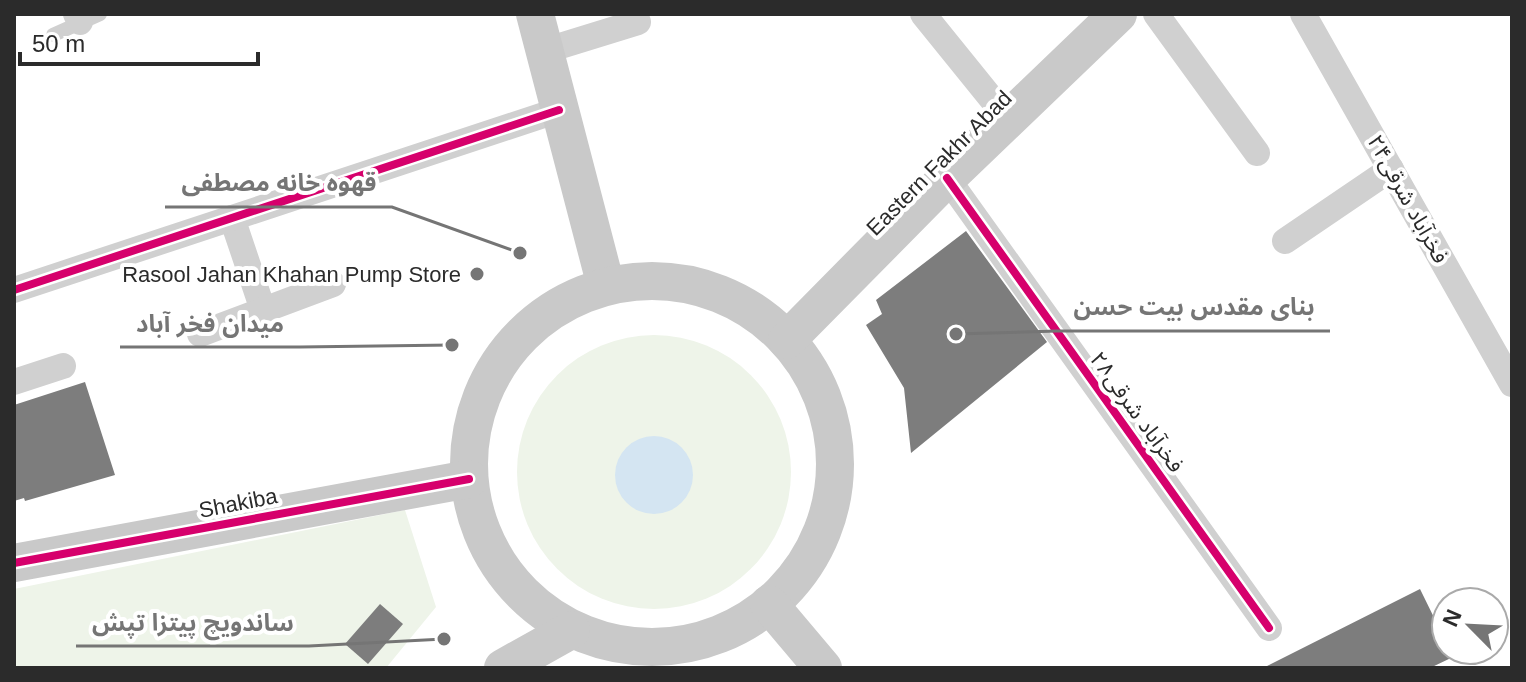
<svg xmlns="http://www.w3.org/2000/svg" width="1526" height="682" font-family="Arial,'Noto Sans Arabic',sans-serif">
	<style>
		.green { fill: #eef4e9 }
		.water { fill: #d4e5f2 }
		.building { fill: #7d7d7d }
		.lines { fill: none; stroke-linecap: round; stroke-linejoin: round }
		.lane { stroke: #d0d0d0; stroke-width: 14 }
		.street { stroke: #d0d0d0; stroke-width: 26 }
		.secondary { stroke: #c9c9c9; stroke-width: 38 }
		.cycleway-casing { stroke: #fff; stroke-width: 13 }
		.cycleway { stroke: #d6006c; stroke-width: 8 }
		.poi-dot { fill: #757575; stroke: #fff; stroke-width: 3 }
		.labels { text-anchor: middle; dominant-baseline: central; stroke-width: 8; stroke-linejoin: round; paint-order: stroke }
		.street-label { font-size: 22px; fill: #2b2b2b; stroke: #fff }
		.poi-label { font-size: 22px; fill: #2b2b2b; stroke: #fff; text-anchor: end }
		.leader { fill: none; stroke: #757575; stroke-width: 3 }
		.callout-dot { fill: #757575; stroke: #fff; stroke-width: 3 }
		.callout-label { font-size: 24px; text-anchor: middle; font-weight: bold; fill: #757575; stroke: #fff; stroke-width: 8; stroke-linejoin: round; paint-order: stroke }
	</style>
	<rect width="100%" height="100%" fill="#fff"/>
	<g class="green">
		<circle cx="654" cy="472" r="137"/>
		<path d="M405,510L436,607L386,668H14V589Z"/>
	</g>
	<circle class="water" cx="654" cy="475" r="39"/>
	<g class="building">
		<path d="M966,231L1047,342L911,453L904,388L866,325L882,314L876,300Z"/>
		<path d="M85,382L115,475L25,501L24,498L14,501V405Z"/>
		<path d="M1420,589L1446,642V650L1453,657L1430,668H1263Z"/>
		<path d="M380,604L403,624L368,664L345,644Z"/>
	</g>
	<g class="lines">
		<path class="lane" d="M53,35L100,14"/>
		<g class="street">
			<path d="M76,14L80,22"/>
			<path d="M923,14L1008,119"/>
			<path d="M1156,14L1257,153"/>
			<path d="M1303,14L1512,384"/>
			<path d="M544,51L638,22"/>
			<path d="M947,178L1269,628"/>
			<path d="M232,218L263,310"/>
			<path d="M1285,241L1391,169"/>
			<path d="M14,290L559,110"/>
			<path d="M200,334L333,284"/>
			<path d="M14,382L63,366"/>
		</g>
		<g class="secondary">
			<path d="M535,14L606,286"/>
			<circle cx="652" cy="464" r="183"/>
			<path d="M787,340L947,178L1118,14"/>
			<path d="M14,563L469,479"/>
			<path d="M769,604L823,668"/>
			<path d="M503,668L571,630"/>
		</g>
		<defs>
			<g id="cycleway">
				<path d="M947,178L1269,628"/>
				<path d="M14,290L559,110"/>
				<path d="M14,563L469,479"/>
			</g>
		</defs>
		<use href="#cycleway" class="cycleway-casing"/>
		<use href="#cycleway" class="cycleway"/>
	</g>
	<circle class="poi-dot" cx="477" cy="274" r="8"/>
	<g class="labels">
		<g class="street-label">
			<text transform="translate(939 163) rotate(-45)">Eastern Fakhr Abad</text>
			<text transform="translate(1408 199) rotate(61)">فخرآباد شرقی۲۴</text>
			<text transform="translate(1137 412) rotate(54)">فخرآباد شرقی۲۸</text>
			<text transform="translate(238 503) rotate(-11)">Shakiba</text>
		</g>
		<g class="poi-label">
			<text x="461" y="274">Rasool Jahan Khahan Pump Store</text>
		</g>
	</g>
	<path class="leader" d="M520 253L392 207H165M956 334L1057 331H1330M452 345L300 347H120M444 639L309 646H76"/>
	<g class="callout-dot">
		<circle cx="520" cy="253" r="8"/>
		<circle cx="956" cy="334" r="8"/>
		<circle cx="452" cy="345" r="8"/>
		<circle cx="444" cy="639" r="8"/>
	</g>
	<g class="callout-label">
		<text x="279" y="191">قهوه خانه مصطفی</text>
		<text x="1194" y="315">بنای مقدس بیت حسن</text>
		<text x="210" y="332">میدان فخر آباد</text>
		<text x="193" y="631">ساندویچ پیتزا تپش</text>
	</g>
	<rect width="1526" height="682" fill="none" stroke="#2b2b2b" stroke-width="32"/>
	<g transform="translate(1470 626) rotate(294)"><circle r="38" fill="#ffffff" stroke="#aaaaaa" stroke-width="2"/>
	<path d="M0-6L14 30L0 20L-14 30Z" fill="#757575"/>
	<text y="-12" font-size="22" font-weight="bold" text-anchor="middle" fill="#2b2b2b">N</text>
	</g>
	<path d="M20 52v12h238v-12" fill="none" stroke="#2b2b2b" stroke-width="4"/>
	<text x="32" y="52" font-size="24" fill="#2b2b2b" stroke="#ffffff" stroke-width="6" paint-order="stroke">50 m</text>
</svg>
